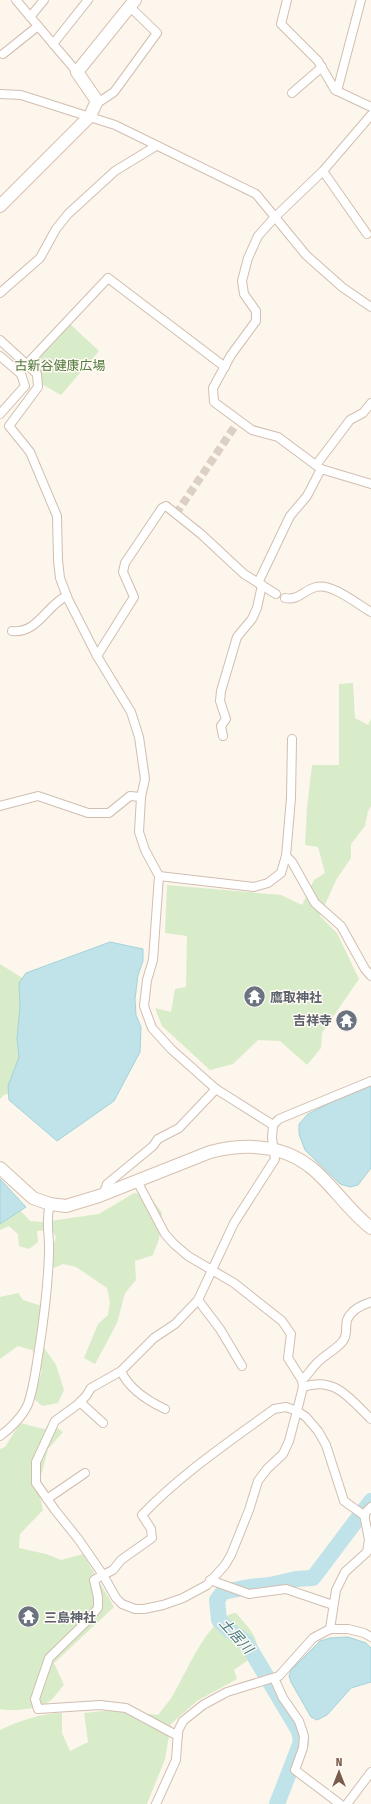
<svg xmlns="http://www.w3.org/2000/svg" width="371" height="1804" font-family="'Fira Sans Condensed','Noto Sans JP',sans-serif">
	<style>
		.green { fill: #d8ecc9 }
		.water { fill: #bfe3e8; stroke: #a5d3da }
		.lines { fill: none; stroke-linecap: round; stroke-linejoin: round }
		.river { stroke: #bfe3e8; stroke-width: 16 }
		.street-tunnel { stroke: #dcd0c4; stroke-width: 8; stroke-dasharray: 8 4; stroke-linecap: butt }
		.street-casing { stroke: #d1beb0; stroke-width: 10 }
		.secondary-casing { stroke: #d6c0b0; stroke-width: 14 }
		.street { stroke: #fff; stroke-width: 8 }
		.secondary { stroke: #fff; stroke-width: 12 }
		.labels { text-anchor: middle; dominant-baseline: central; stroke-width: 3; stroke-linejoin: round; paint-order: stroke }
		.park-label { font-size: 13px; fill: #537a41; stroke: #fffaf3 }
		.worship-label { font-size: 13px; font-weight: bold; fill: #5b616d; stroke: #fffaf3; text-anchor: start }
		.water-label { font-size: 14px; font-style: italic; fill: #437c86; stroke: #fffaf3 }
	</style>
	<rect width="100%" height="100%" fill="#fdf6ec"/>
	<g class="green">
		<path d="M70,324L99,351L61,395L40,383L31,364Z"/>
		<path d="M353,683L355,718L368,725L371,719V806L368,811L365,826L351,844V858L336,880L320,916L337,933L359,979L322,1033L321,1048L307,1065L280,1041L258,1040L233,1064L210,1070L162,1026L155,1008L171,1012L175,989L186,987L187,936L165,933L167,885L281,895L302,905L314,880L325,873L318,847L305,845L307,808L312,765H339V684Z"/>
		<path d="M0,964L30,983L23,1089L4,1095L0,1099Z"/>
		<path d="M134,1193L149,1195L162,1213L159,1239L153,1255L135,1261L136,1280L125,1293L117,1323L95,1364L84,1358L98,1324L108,1315L110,1302L107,1288L76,1267L63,1264L54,1268L50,1257L56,1237L52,1230L37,1231L38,1242L29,1249L19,1246L18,1234L9,1226L0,1230V1219L19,1209L30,1221L43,1222L99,1214Z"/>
		<path d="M18,1293L23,1300L42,1306L36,1336L56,1365L64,1390L58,1403L42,1406L33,1398L42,1371L32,1350L18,1346L0,1359V1297Z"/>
		<path d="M20,1423L44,1429L56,1427L63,1432L48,1449L38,1487L43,1510L20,1534L19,1548L46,1554L61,1560L83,1554L114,1607L54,1663L64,1685C59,1690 53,1700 47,1703C35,1709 13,1712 0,1709V1449L5,1447Z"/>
		<path d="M236,1613C247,1626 258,1635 258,1653L234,1670L237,1679L197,1701L171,1724L165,1759L147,1804H0V1730C19,1721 41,1713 62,1713V1733L70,1751L88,1742L84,1713L113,1710L158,1715C163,1708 169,1702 173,1695C186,1674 209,1615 236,1613Z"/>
	</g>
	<g class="water">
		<path d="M110,942L143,949V961L138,975L135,999L136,1015L141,1027L140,1052L114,1101L57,1141L9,1100L8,1086L19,1057L17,1038L20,1006L19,983L26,973Z"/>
		<path d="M368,1084H371V1168L358,1185L350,1187L340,1184L305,1150L299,1134V1124L308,1114Z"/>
		<path d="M0,1179L26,1207L0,1224Z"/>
		<path d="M348,1637L366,1643L371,1648V1682L351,1688L327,1715L317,1720L311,1717L291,1682L289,1676L291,1670L320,1641L330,1638Z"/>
	</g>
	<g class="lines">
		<path class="river" d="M277,1804L301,1742L299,1731L246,1642L229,1630L219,1620L217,1600L223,1592L249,1587L270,1585L296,1579L313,1578L371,1501"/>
		<path class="street-tunnel" d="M176,514L239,420"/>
		<defs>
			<g id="street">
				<path d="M16,0L77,72"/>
				<path d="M287,0L281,24L318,61L335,90L371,107"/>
				<path d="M30,17L44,0"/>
				<path d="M53,44L88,0"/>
				<path d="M3,54L38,26"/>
				<path d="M337,91L361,0"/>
				<path d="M292,93L322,67"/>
				<path d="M0,94L21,95L115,125L256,194L306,255L342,287L371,307"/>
				<path d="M96,104L114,92L157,33L130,7"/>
				<path d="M371,115L323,171L275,217L258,236L248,258L242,281L244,294L256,311V321L231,355L213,388L214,402L252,430L278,437L321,469L371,484"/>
				<path d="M323,171L367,234"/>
				<path d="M0,293L40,258L56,229L68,214L115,171L156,146"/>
				<path d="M0,340L37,374L38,387L9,426L30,452L57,516L58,560L60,578L68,599L97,656L131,712L139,737L145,779L141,797L139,832L145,850L159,876L153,960L147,980L144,1006L152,1028L171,1049L216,1089L273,1125"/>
				<path d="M0,356L21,374L25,386L0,414"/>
				<path d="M27,364L108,278L225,367"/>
				<path d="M316,465L350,420L363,413L371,403"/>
				<path d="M258,583L290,516L307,496L321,469"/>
				<path d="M285,598C298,601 304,590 316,587C332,583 357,604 371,612"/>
				<path d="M12,631C38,634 47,604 67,596"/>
				<path d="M97,656L134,597L123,572L125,563L162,508L166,506L201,534L244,574L276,594"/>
				<path d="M223,736L221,726L226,719L220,701L221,691L237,637L252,619L257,608L262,585"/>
				<path d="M0,806L38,796L88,813H109L130,796L141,797"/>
				<path d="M286,856L292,862L315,903L341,926L365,969L371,976"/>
				<path d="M159,876L254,887L268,883L281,873L286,856L291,798L292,739"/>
				<path d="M137,1181L165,1234L174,1244L188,1256L234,1283L282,1321L291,1334L288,1358L302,1380L303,1387L297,1411L306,1417L318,1431L326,1445L344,1501L365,1516"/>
				<path d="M103,1195L107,1184L153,1146L158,1139L179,1128L216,1089"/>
				<path d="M198,1300L220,1329L242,1366"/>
				<path d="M121,1371C129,1389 148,1401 165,1409"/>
				<path d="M302,1380C308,1375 311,1369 316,1364C324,1355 336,1350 343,1341C348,1334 345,1328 347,1320C351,1310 361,1305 371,1302"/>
				<path d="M303,1387C335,1376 349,1398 371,1419"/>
				<path d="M80,1402L103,1423"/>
				<path d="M0,1436C10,1429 23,1416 28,1404C34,1387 36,1368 39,1350C44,1318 48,1285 49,1253C50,1235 45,1222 50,1204"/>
				<path d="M47,1499L85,1473"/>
				<path d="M210,1580L249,1594L286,1589L333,1605"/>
				<path d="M330,1629L336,1590L345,1572L367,1552L369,1540L364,1514L371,1507"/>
				<path d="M274,1678L283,1698L299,1721L304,1736L303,1748L295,1770L340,1804"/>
				<path d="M178,1736L126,1708L100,1705L38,1709L35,1699L49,1658L85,1623L98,1608V1597L94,1580L103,1575L116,1598L122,1604L135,1609H144L163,1605L183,1598L207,1585L225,1565L231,1555L249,1510L258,1481L267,1469L283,1454L289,1441L297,1411L286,1407L274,1409C229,1442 181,1474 142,1515L151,1529L152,1538L121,1560L113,1570L103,1575L79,1540L55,1510L36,1483V1462L55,1421L77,1405L86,1396L91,1388L121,1371L154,1338L175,1324L198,1300L234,1223L275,1159L272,1138L273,1125L279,1119L371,1081"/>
				<path d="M156,1804L176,1760L178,1731L183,1721L203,1705L227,1692L279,1676L313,1638L330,1629H348L364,1633L371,1637"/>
				<path d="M347,1804L371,1772"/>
			</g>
			<g id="secondary">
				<path d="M0,206L90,116L97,101L77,72L135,0"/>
				<path d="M0,1168L33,1198L50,1204L66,1206L99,1196L210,1152C246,1143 283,1144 313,1169C334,1187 349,1211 371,1228"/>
			</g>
		</defs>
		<use href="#street" class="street-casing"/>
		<use href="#secondary" class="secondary-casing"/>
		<use href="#street" class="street"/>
		<use href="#secondary" class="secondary"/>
	</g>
	<defs>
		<symbol id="temple-disc" viewBox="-11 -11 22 22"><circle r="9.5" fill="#6b7280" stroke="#fffaf3"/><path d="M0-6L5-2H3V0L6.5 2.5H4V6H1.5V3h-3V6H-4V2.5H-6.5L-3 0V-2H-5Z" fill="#fff"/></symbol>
	</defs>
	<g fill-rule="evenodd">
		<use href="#temple-disc" x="242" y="984" width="25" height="25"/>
		<use href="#temple-disc" x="334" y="1008" width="25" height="25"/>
		<use href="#temple-disc" x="16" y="1604" width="25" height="25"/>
	</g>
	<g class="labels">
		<g class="park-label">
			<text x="60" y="365">古新谷健康広場</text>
		</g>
		<g class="worship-label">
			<text x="270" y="997">鷹取神社</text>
			<text x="332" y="1020" text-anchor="end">吉祥寺</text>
			<text x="44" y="1617">三島神社</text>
		</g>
		<g class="water-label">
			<text transform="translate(236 1636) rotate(48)">土居川</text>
		</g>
	</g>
	<g transform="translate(339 1772)" stroke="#fffaf3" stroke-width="3" paint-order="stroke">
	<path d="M0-3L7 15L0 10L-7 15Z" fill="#7a5c4d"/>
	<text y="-6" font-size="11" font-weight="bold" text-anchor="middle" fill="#7a5c4d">N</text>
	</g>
</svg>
